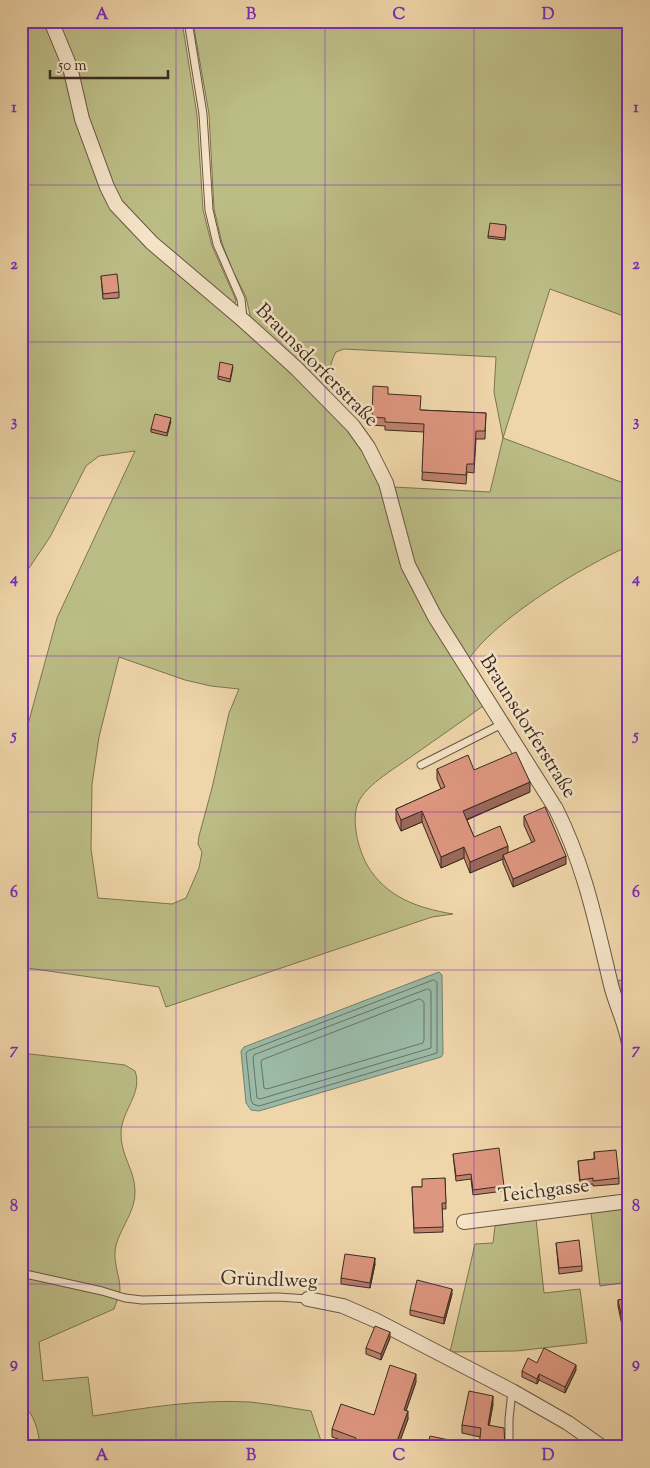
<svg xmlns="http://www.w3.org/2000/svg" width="650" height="1468" font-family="'Sorts Mill Goudy',serif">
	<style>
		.green { fill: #bcbd86; stroke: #7c7453; fill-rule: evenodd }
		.water { fill: #9ab9a6; stroke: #748070 }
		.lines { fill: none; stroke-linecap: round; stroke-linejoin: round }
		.shore { stroke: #6a7263; stroke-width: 1 }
		.service-casing { stroke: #685642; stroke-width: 9 }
		.minor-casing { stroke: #685642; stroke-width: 16 }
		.service { stroke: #f5e4c8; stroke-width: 7 }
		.minor { stroke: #f5e4c8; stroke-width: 14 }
		.wall { fill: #be816d; stroke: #3b2b20 }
		.shaded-wall { fill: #9b6959; stroke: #3b2b20 }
		.building { fill: #dd967f; stroke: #3b2b20 }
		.grid { fill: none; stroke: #7b2cbf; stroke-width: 1; stroke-opacity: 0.55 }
		.labels { text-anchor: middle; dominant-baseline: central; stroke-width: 5; stroke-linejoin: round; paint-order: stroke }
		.street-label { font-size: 20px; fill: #3b2b20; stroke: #f5e4c8 }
		.neatline { fill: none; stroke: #7b2cbf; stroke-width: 2 }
		.grid-label { font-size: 16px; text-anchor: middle; font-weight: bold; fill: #7b2cbf }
	</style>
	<rect width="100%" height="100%" fill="#efd6aa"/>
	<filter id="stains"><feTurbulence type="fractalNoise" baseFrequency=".004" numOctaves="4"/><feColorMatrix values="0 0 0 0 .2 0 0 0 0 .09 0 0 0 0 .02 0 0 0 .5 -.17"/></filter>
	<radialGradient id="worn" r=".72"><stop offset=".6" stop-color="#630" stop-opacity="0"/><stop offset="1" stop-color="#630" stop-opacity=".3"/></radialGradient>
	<g class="green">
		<path d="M21,21H629V318L550,289L503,438L629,485V546C583,566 495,619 468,660L439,615L413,563L393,487L490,492L503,438L494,392L496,357L344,349L336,352C330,363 328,372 334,384L327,393L251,319L246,297L232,269L222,243L214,209L209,114L194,28H183L197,115L203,210L212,246L236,300L235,303L231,304L101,189L349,429L365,451L383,492L403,567L483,706C461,722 438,738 415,754C399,766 366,784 358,803C351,821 358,848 367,865C386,897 417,908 453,914L432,917L166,1007L159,987L21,967V767L27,728L57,618L135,451L99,456L86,466L50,537L21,580ZM119,657L185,680L211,686L239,689L229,713L212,788L199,836L198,844L202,852L199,868L186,898L172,904L98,898L91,849L92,784L99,737Z"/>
		<path d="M615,980L629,981V1008L623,1007Z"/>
		<path d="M21,1053L125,1065L135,1071C143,1093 122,1110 121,1132C120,1155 135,1170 135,1191C136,1210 121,1227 116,1245C112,1261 120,1275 120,1290C119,1296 116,1303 114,1309L39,1342L43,1381L88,1377L93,1416C145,1408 197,1399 250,1402C270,1404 291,1408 311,1411L323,1447H40C38,1428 35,1416 21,1402Z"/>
		<path d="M629,1208V1282L600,1286L591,1213Z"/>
		<path d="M536,1219L544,1293L580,1289L587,1343L516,1351L450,1352L475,1244L493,1243L495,1226Z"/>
	</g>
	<path class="water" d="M439,972L442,975L443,1054L441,1057L259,1111L251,1110L246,1103L241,1051L244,1047Z"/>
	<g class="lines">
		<g class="shore">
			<path d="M434,980L437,982V1053L259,1106L253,1104L251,1100L246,1053L248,1051Z"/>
			<path d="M428,989L431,991V1048L260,1099L257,1098L253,1058L254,1055Z"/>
			<path d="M420,999L424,1002V1040L423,1043L267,1089L264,1088L261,1062L262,1060Z"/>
		</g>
		<defs>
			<g id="service">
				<path d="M189,21V27L203,114L209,210L217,244L241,299L243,318"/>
				<path d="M421,765L502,724"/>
				<path d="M21,1273L102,1291L125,1298L142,1300L278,1297L308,1299"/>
				<path d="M509,1447V1419L512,1391"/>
			</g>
			<g id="minor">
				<path d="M51,21L70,67L82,119L107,187L116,205L152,243L244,321L296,368L353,426L368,447L386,483L408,565L435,617L556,809C585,867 596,923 611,985C616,1005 626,1024 629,1044"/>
				<path d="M464,1222L629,1201"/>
				<path d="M308,1299L343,1306L375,1320L512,1391L568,1423L602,1447"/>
			</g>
		</defs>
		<use href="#service" class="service-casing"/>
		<use href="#minor" class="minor-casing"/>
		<use href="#service" class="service"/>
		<use href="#minor" class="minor"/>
	</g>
	<g class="wall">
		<path d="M506,227L505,240L488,238V236Z"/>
		<path d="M101,276L119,292V298L103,299Z"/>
		<path d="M233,367L230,382L218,379V376Z"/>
		<path d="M388,394L420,410L486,413L485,439H476L474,473L467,472L466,484L422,480L424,432L385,430V426L372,425V417Z"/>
		<path d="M171,421L167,436L151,432V429Z"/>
		<path d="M437,769L474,770L530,792L467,820L474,837L508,853L532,843L524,825V816L566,864L513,887L503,863V859L470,873L464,858L441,868L422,822L401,831L396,820V809L441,789L437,779Z"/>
		<path d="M594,1152L619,1178V1184L593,1186V1184L580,1185L578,1161L594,1159Z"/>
		<path d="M453,1154L504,1186V1191L473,1195L471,1179L456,1181Z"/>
		<path d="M445,1178L446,1209H442L443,1232L414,1233L412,1187H422Z"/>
		<path d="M556,1243L582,1266V1271L559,1274Z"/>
		<path d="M375,1264L370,1288L341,1284V1278Z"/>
		<path d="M452,1294L444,1324L410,1315V1310Z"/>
		<path d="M629,1298V1324L622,1325L618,1306V1300Z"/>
		<path d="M390,1338L381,1360L366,1354V1348Z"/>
		<path d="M629,1342V1355L626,1348V1343Z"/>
		<path d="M537,1363L576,1370L565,1393L539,1380L537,1384L522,1377V1371Z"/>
		<path d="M416,1382L406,1410L408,1419L398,1445L407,1447H355V1445L332,1437V1429L374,1415Z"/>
		<path d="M493,1404L489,1425L480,1437L462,1433V1425Z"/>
	</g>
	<g class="shaded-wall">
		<path d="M530,782V792L463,821V811Z"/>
		<path d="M422,811V822L401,831V820Z"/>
		<path d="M508,846V857L503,855V859L470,873V862Z"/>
		<path d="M464,847V858L441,868V857Z"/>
		<path d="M566,856V864L513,887V879Z"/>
		<path d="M375,1258V1264L370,1288V1283Z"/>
		<path d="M452,1289V1294L444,1324V1318Z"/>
		<path d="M390,1332V1338L381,1360V1354Z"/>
		<path d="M576,1365V1370L565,1393V1387Z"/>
		<path d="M416,1374V1382L404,1417V1410Z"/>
		<path d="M539,1374V1380L537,1384V1379Z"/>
		<path d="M493,1396V1404L488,1433V1425Z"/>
		<path d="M408,1411V1419L398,1447L396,1444Z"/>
	</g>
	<g class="building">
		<path d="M490,223L506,225L505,238L488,236Z"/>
		<path d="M117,274L119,292L103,294L101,276Z"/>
		<path d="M220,362L233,365L230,379L218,376Z"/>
		<path d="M373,386L388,387V394L421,396L420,410L486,413L485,431H476L474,464H467L466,475L422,472L424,424L385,422V418L372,417Z"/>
		<path d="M155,414L171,418L167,433L151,429Z"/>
		<path d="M516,752L530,782L463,811L474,837L500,826L508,846L470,862L464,847L441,857L422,811L401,820L396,809L445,787L437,769L468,755L474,770Z"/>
		<path d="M545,807L566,856L513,879L503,855L535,841L524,816Z"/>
		<path d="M499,1148L504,1186L473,1190L471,1174L456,1176L453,1154Z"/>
		<path d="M616,1150L619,1178L593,1181V1178L580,1180L578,1161L595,1159L594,1152Z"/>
		<path d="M445,1178L446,1203H442L443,1227L414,1228L412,1187H422V1179Z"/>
		<path d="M21,1203L24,1204L21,1215Z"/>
		<path d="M579,1240L582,1266L559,1268L556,1243Z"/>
		<path d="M345,1254L375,1258L370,1283L341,1278Z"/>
		<path d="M417,1280L452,1289L444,1318L410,1310Z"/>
		<path d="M629,1298V1318L622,1319L618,1300Z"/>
		<path d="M375,1326L390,1332L381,1354L366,1348Z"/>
		<path d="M629,1342V1349L626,1343Z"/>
		<path d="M544,1348L576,1365L565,1387L539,1374L537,1379L522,1371L528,1358L537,1363Z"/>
		<path d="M390,1365L416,1374L404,1410L408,1411L396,1444L407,1447H371L355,1443L356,1438L332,1429L341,1404L374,1415Z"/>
		<path d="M469,1391L493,1396L488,1425L504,1428L505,1447H479L481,1428L462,1425Z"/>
		<path d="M430,1436L449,1440L448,1447H427Z"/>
	</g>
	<path class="grid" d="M176,21V1447M325,21V1447M474,21V1447M21,185H629M21,342H629M21,498H629M21,656H629M21,812H629M21,970H629M21,1127H629M21,1284H629"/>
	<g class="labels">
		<g class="street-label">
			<text transform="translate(316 366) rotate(45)">Braunsdorferstraße</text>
			<text transform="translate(527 727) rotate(58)">Braunsdorferstraße</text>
			<text transform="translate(544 1192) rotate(-7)">Teichgasse</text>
			<text transform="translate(269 1281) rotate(2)">Gründlweg</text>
		</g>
	</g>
	<rect width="650" height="1468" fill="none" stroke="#efd6aa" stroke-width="55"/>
	<path d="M50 70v8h118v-8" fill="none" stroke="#3b2b20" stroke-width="2.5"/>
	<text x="58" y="70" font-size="15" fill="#3b2b20" stroke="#f5e4c8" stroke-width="4" paint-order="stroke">50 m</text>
	<rect x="28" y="28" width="594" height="1412" class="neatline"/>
	<g class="grid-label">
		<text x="102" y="19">A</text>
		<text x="251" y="19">B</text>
		<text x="399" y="19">C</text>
		<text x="548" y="19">D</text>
		<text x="14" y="112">1</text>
		<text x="636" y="112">1</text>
		<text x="14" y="269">2</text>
		<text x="636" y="269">2</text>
		<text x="14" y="426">3</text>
		<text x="636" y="426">3</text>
		<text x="14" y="583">4</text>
		<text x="636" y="583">4</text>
		<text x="14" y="740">5</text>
		<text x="636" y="740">5</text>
		<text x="14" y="897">6</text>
		<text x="636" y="897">6</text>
		<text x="14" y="1054">7</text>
		<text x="636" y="1054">7</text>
		<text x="14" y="1211">8</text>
		<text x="636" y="1211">8</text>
		<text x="14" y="1368">9</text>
		<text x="636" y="1368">9</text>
		<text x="102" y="1460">A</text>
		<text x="251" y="1460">B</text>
		<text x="399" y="1460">C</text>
		<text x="548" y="1460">D</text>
	</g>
	<rect width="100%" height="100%" filter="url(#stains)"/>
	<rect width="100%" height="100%" fill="url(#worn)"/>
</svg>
